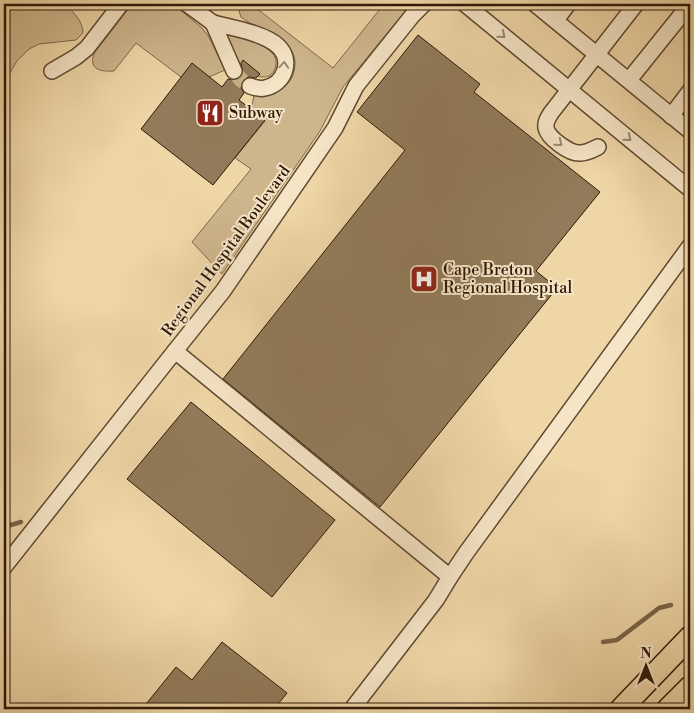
<svg xmlns="http://www.w3.org/2000/svg" width="694" height="713" font-family="'Libre Bodoni',serif">
	<style>
		.green { fill: #ceb68c; stroke: #7e684a }
		.lines { fill: none; stroke-linecap: round; stroke-linejoin: round }
		.stream { stroke: #7a6447; stroke-width: 4.5 }
		.building { fill: #927b5a; stroke: #2d1907 }
		.minor-tunnel { stroke: #c8b087; stroke-width: 15; stroke-dasharray: 15 8; stroke-linecap: butt }
		.minor-casing { stroke: #5e482f; stroke-width: 18 }
		.highway-casing { stroke: #2d1907; stroke-width: 24 }
		.minor { stroke: #f5e4c6; stroke-width: 15 }
		.highway { stroke: #efd6a7; stroke-width: 21 }
		.oneway { stroke: #9b8970 }
		.labels { text-anchor: middle; dominant-baseline: central; stroke-width: 4; stroke-linejoin: round; paint-order: stroke }
		.poi-label { font-size: 16px; fill: #2d1907; stroke: #f5e4c6; text-anchor: start }
		.street-label { font-size: 16px; fill: #2d1907; stroke: #f5e4c6 }
	</style>
	<rect width="100%" height="100%" fill="#efd6a7"/>
	<filter id="stains"><feTurbulence type="fractalNoise" baseFrequency=".004" numOctaves="4"/><feColorMatrix values="0 0 0 0 .2 0 0 0 0 .09 0 0 0 0 .02 0 0 0 .5 -.17"/></filter>
	<radialGradient id="worn" r=".72"><stop offset=".6" stop-color="#630" stop-opacity="0"/><stop offset="1" stop-color="#630" stop-opacity=".3"/></radialGradient>
	<g class="green">
		<path d="M4,4H65C74,13 83,21 83,33L76,40L39,44L29,49L17,61L4,83Z"/>
		<path d="M132,4H173L202,28L209,37L225,70L209,77H181L136,43L114,71C100,72 87,69 95,52Z"/>
		<path d="M244,4H251L333,68L384,4H411L343,87L320,131L222,274L192,242L251,169L235,158L265,121L251,110L254,95C269,94 282,93 291,79C294,74 295,69 295,63C295,37 257,31 241,17L239,11Z"/>
		<path d="M226,31L231,32C245,38 263,43 273,54C280,63 274,78 262,77C256,77 250,72 245,69C235,61 230,46 224,35Z"/>
	</g>
	<g class="lines">
		<g class="stream">
			<path d="M4,527L21,522"/>
			<path d="M603,642L617,640L659,608L671,605"/>
		</g>
	</g>
	<g class="building">
		<path d="M418,35L480,84L474,92L600,192L536,271L557,288L380,507L223,379L405,150L357,112Z"/>
		<path d="M243,60L260,74L256,78L249,77L244,79L241,83V87L244,93L239,100L265,120L213,185L141,129L192,63L222,87L228,79L233,80L238,79L241,77L243,72L241,63Z"/>
		<path d="M191,402L335,520L272,597L127,479Z"/>
		<path d="M222,642L287,693L274,709H142L176,667L192,680Z"/>
	</g>
	<g class="lines">
		<path class="minor-tunnel" d="M234,71L241,80L250,86"/>
		<defs>
			<g id="minor">
				<path d="M187,4L213,23"/>
				<path d="M424,4L412,16L356,86L335,128L223,291L175,351L450,577L466,553L690,246"/>
				<path d="M465,4L690,189"/>
				<path d="M535,4L690,131"/>
				<path d="M556,20L568,4"/>
				<path d="M52,71L76,57L87,48L121,4"/>
				<path d="M234,71L213,23C232,28 264,33 278,46C293,60 285,84 265,88C260,89 255,88 250,86"/>
				<path d="M629,80L690,4"/>
				<path d="M671,116L690,91"/>
				<path d="M598,147C592,150 587,153 580,153C570,154 548,138 546,128C545,122 548,118 551,113L636,4"/>
				<path d="M4,567L175,351"/>
				<path d="M352,709L436,600L450,577"/>
			</g>
			<g id="highway">
				<path d="M621,709L690,637"/>
				<path d="M668,709L690,687"/>
			</g>
		</defs>
		<use href="#minor" class="minor-casing"/>
		<use href="#highway" class="highway-casing"/>
		<use href="#minor" class="minor"/>
		<use href="#highway" class="highway"/>
	</g>
	<defs><path id="oneway-chevron" d="M-2-3.5L2.5 0L-2 3.5" fill="none" stroke-width="1.6" stroke-linecap="round" stroke-linejoin="round" transform="scale(1.25)"/></defs>
	<g class="oneway">
		<use href="#oneway-chevron" transform="translate(502 35) rotate(40)"/>
		<use href="#oneway-chevron" transform="translate(284 65) rotate(-86)"/>
		<use href="#oneway-chevron" transform="translate(628 138) rotate(39)"/>
		<use href="#oneway-chevron" transform="translate(559 143) rotate(39)"/>
	</g>
	<defs>
		<symbol id="restaurant-square" viewBox="-11 -11 22 22"><rect x="-9" y="-9" width="18" height="18" rx="4" fill="#8f2418" stroke="#f5e4c6"/><path d="M-5-6h1v4h1v-4h1v4h1v-4h1v5L-1.5 .5V6h-2V.5L-5-1ZM5-6V6H3V1.5H1.5Q1.5-4 5-6Z" fill="#fff"/></symbol>
		<symbol id="hospital-square" viewBox="-11 -11 22 22"><rect x="-9" y="-9" width="18" height="18" rx="4" fill="#8f2418" stroke="#f5e4c6"/><path d="M-5-5h3v3.5h4V-5h3V5h-3V1.5h-4V5h-3Z" fill="#fff"/></symbol>
	</defs>
	<g fill-rule="evenodd">
		<use href="#restaurant-square" x="194" y="97" width="32" height="32"/>
		<use href="#hospital-square" x="408" y="263" width="32" height="32"/>
	</g>
	<g class="labels">
		<g class="poi-label">
			<text x="229" y="113">Subway</text>
			<text x="443" y="270">Cape Breton<tspan x="443" dy="18">Regional Hospital</tspan></text>
		</g>
		<g class="street-label">
			<text transform="translate(226 251) rotate(-54)">Regional Hospital Boulevard</text>
		</g>
	</g>
	<rect width="694" height="713" fill="none" stroke="#efd6a7" stroke-width="20"/>
	<rect x="5" y="5" width="684" height="703" fill="none" stroke="#2d1907" stroke-width="2.5"/>
	<rect x="10" y="10" width="674" height="693" fill="none" stroke="#2d1907"/>
	<g transform="translate(646 666)" stroke="#f5e4c6" stroke-width="4" paint-order="stroke">
	<path d="M0-4L9 19L0 12L-9 19Z" fill="#2d1907"/>
	<text y="-8" font-size="14" font-weight="bold" text-anchor="middle" fill="#2d1907">N</text>
	</g>
	<rect width="100%" height="100%" filter="url(#stains)"/>
	<rect width="100%" height="100%" fill="url(#worn)"/>
</svg>
